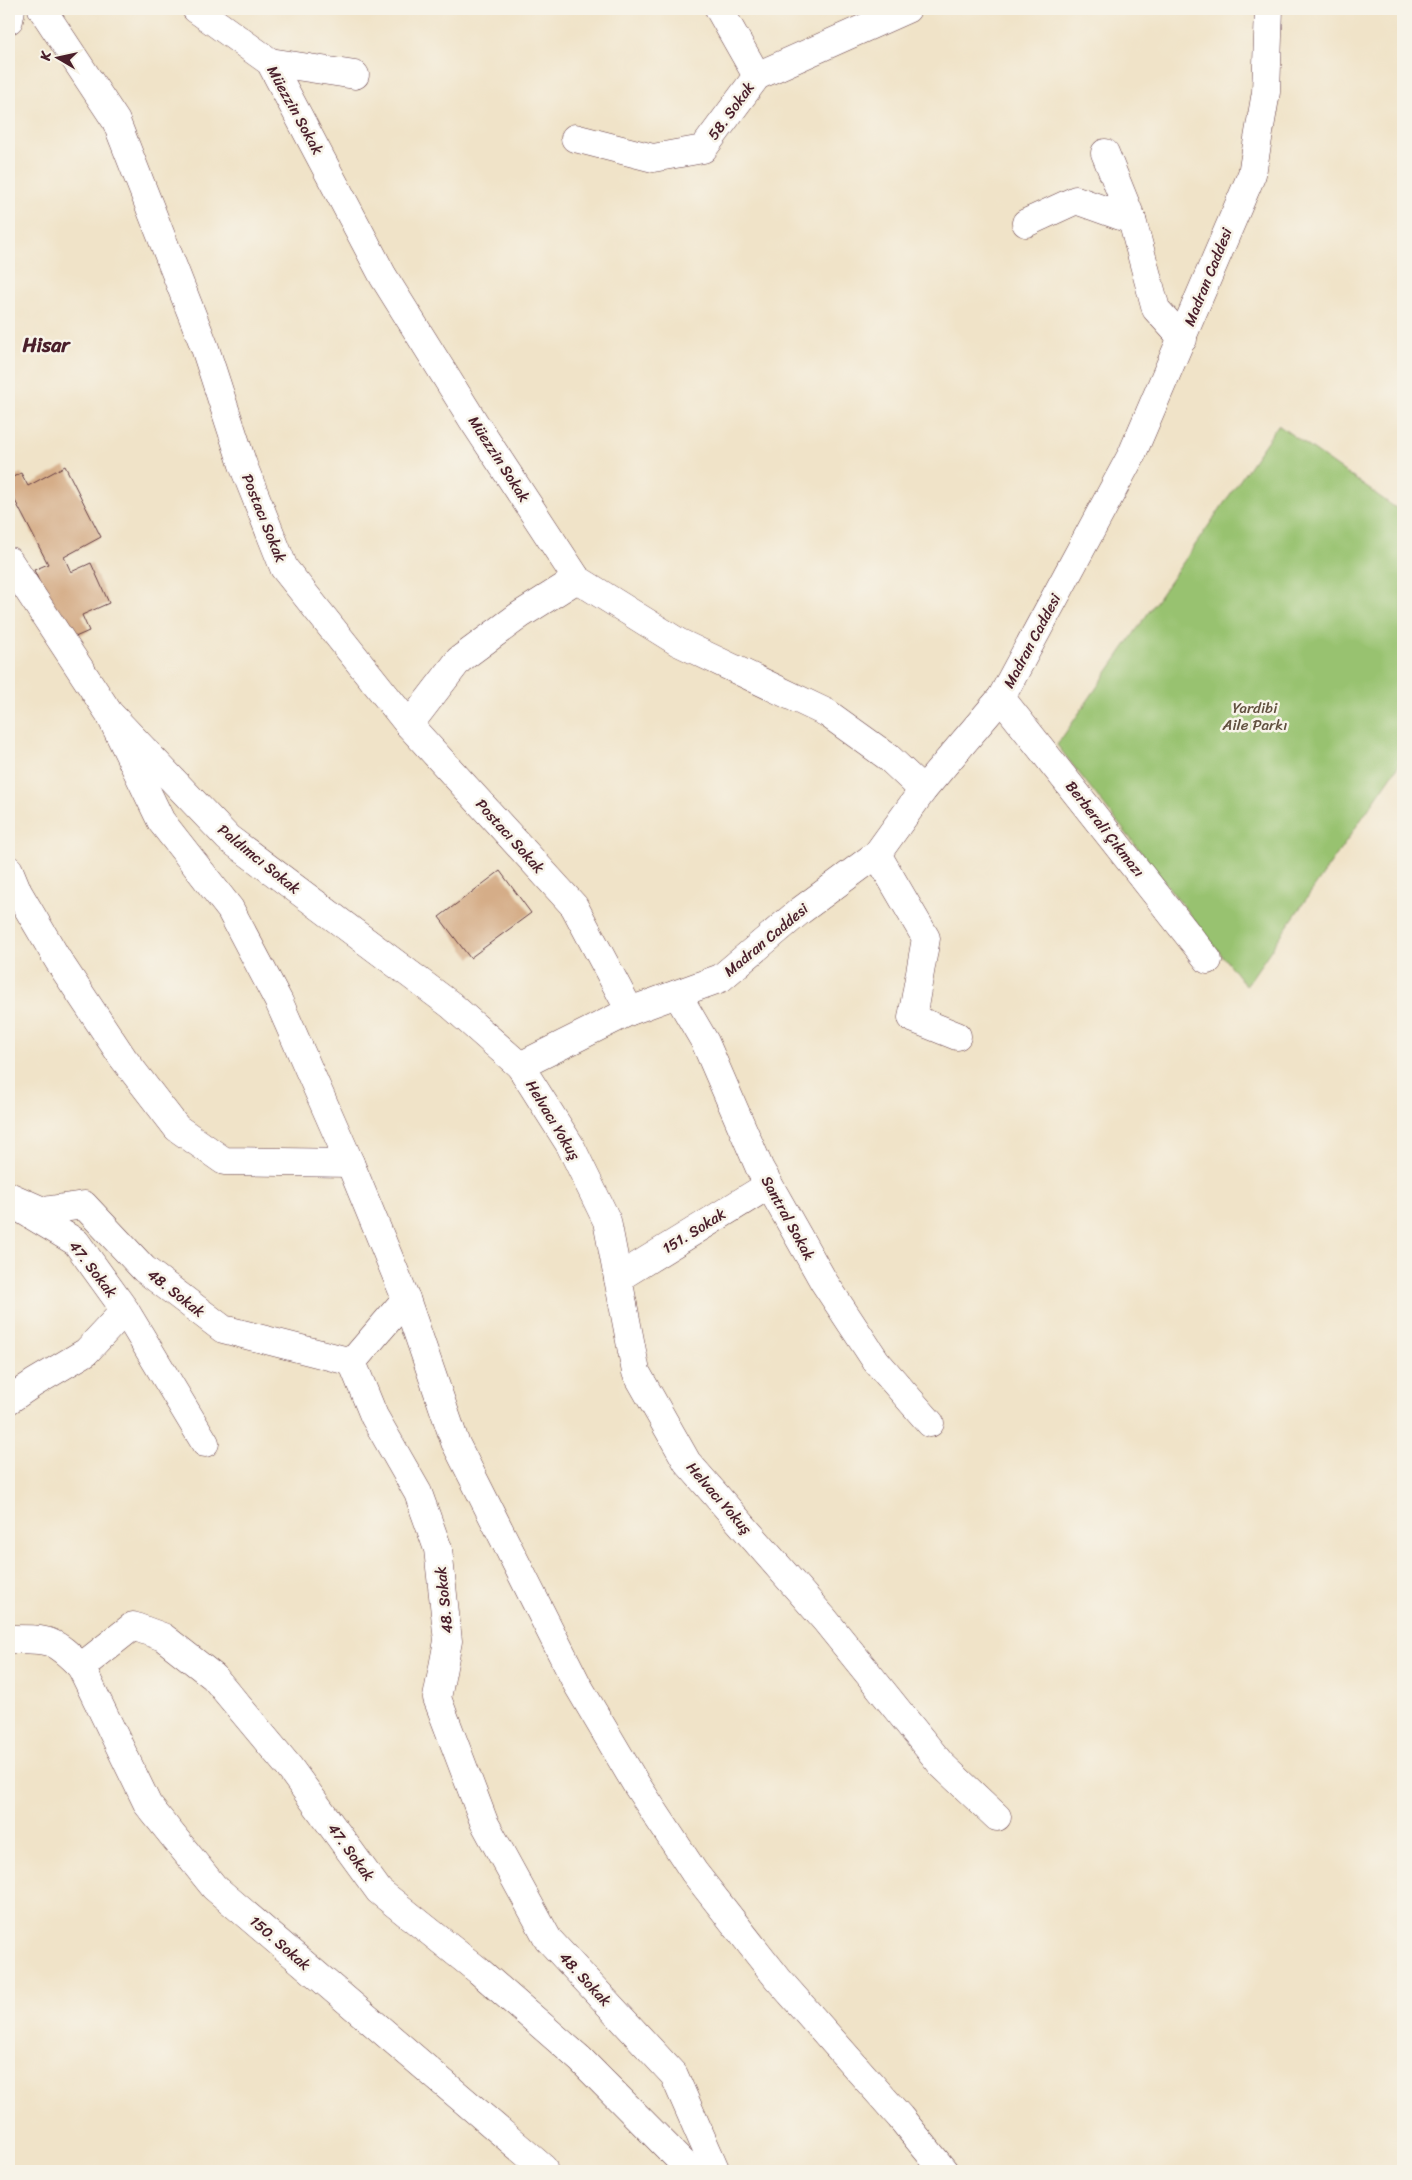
<svg xmlns="http://www.w3.org/2000/svg" width="1412" height="2180" font-family="Sriracha,sans-serif">
	<style>
		.green { fill: #98c26f; stroke: #71704d }
		.building { fill: #d5ad88 }
		.lines { fill: none; stroke-linecap: round; stroke-linejoin: round }
		.street-casing { stroke: #633c43; stroke-width: 29 }
		.secondary-casing { stroke: #633c43; stroke-width: 29 }
		.street { stroke: #fff; stroke-width: 28 }
		.secondary { stroke: #fff; stroke-width: 28 }
		.labels { text-anchor: middle; dominant-baseline: central; stroke-width: 5; stroke-linejoin: round; paint-order: stroke }
		.street-label { font-size: 15px; fill: #4a1f2b; stroke: #f7f3e8 }
		.park-label { font-size: 15px; fill: #61503f; stroke: #f7f3e8 }
		.district-label { font-size: 20px; font-weight: bold; fill: #4a1f2b; stroke: #f7f3e8 }
	</style>
	<rect width="100%" height="100%" fill="#f7f3e8"/>
	<filter id="ink" filterUnits="userSpaceOnUse"><feTurbulence type="fractalNoise" baseFrequency=".02" numOctaves="2"/><feDisplacementMap in="SourceGraphic" scale="10" xChannelSelector="R" yChannelSelector="G"/><feConvolveMatrix kernelMatrix="1 2 1 2 8 2 1 2 1" color-interpolation-filters="sRGB"/></filter>
	<filter id="wash" filterUnits="userSpaceOnUse"><feTurbulence type="fractalNoise" baseFrequency=".0096" numOctaves="4" result="noise"/><feDisplacementMap in="SourceGraphic" scale="20" xChannelSelector="R" yChannelSelector="G"/><feGaussianBlur stdDeviation="1.12" result="paint"/><feColorMatrix in="noise" values="0 0 0 0 0 0 0 0 0 0 0 0 0 0 0 0 0 1.4 0 .05"/><feComposite in="paint" operator="in"/></filter>
	<g filter="url(#wash)">
		<rect width="100%" height="100%" fill="#f0e3c8"/>
		<path class="green" d="M1278,425L1403,513V759L1246,986L1057,745Z"/>
		<g id="blocks">
			<g class="building">
				<path d="M65,466L101,537L64,557L71,572L91,563L109,603L82,615L89,631L66,641L34,570L48,564L9,489V479L21,473L28,486Z"/>
				<path d="M500,871L531,913L470,958L439,917Z"/>
			</g>
		</g>
	</g>
	<g filter="url(#ink)">
		<use href="#blocks" fill-opacity="0" stroke="#633c43" stroke-width="1"/>
		<g class="lines">
			<defs>
				<g id="street">
					<path d="M42,9L116,121L205,348L243,465L284,568L409,725L574,906L630,1011"/>
					<path d="M196,9L270,62L383,276L474,422L577,579L678,642L827,713L888,757L923,790"/>
					<path d="M719,9L757,76"/>
					<path d="M9,20L11,9"/>
					<path d="M270,62L355,75"/>
					<path d="M575,138L653,158L703,149L757,76L907,9"/>
					<path d="M1105,153L1132,220L1156,309L1183,339"/>
					<path d="M1026,223L1076,200L1132,220"/>
					<path d="M1001,698L1208,960"/>
					<path d="M112,719L161,821L230,909L279,1002L350,1163L406,1299L455,1442L577,1684L636,1784L694,1872L778,1979L900,2117L944,2171"/>
					<path d="M409,725L459,660L520,615L577,579"/>
					<path d="M877,854L926,938L912,1018L957,1036"/>
					<path d="M9,870L18,892L58,960L123,1058L177,1128L224,1161L350,1163"/>
					<path d="M677,994L705,1042L760,1169L824,1282L876,1361L930,1423"/>
					<path d="M520,1066L570,1145L607,1221L636,1372L687,1462L825,1620L941,1764L997,1817"/>
					<path d="M9,1196L43,1211L84,1205L144,1269L223,1329L352,1362L374,1416L418,1493L438,1549L448,1641L437,1698L484,1822L548,1939L674,2075L716,2171"/>
					<path d="M618,1278L769,1185"/>
					<path d="M125,1310L205,1443"/>
					<path d="M352,1362L406,1299"/>
					<path d="M9,1400L34,1383L86,1352L125,1310L76,1242L23,1210"/>
					<path d="M9,1639C48,1639 53,1638 81,1667L133,1626L163,1637L214,1677L289,1767L379,1891L479,1971L580,2059L691,2171"/>
					<path d="M81,1667L148,1805L214,1887L543,2168"/>
				</g>
				<path id="secondary" d="M9,561L109,713L228,838L451,1005L520,1066L630,1011L721,978L800,911L877,854L923,790L1001,698L1132,454L1252,174L1266,92L1269,9"/>
			</defs>
			<use href="#street" class="street-casing"/>
			<use href="#secondary" class="secondary-casing"/>
			<use href="#street" class="street"/>
			<use href="#secondary" class="secondary"/>
		</g>
	</g>
	<g class="labels">
		<g class="street-label">
			<text transform="translate(295 110) rotate(61)">Müezzin Sokak</text>
			<text transform="translate(731 111) rotate(-54)">58. Sokak</text>
			<text transform="translate(1208 277) rotate(-68)">Madran Caddesi</text>
			<text transform="translate(499 459) rotate(57)">Müezzin Sokak</text>
			<text transform="translate(264 518) rotate(68)">Postacı Sokak</text>
			<text transform="translate(1032 641) rotate(-62)">Madran Caddesi</text>
			<text transform="translate(1105 829) rotate(52)">Berberali Çıkmazı</text>
			<text transform="translate(510 836) rotate(48)">Postacı Sokak</text>
			<text transform="translate(259 859) rotate(39)">Paldımcı Sokak</text>
			<text transform="translate(766 940) rotate(-40)">Madran Caddesi</text>
			<text transform="translate(553 1120) rotate(59)">Helvacı Yokuş</text>
			<text transform="translate(788 1218) rotate(61)">Santral Sokak</text>
			<text transform="translate(694 1231) rotate(-32)">151. Sokak</text>
			<text transform="translate(93 1269) rotate(52)">47. Sokak</text>
			<text transform="translate(176 1293) rotate(38)">48. Sokak</text>
			<text transform="translate(719 1498) rotate(49)">Helvacı Yokuş</text>
			<text transform="translate(444 1600) rotate(-96)">48. Sokak</text>
			<text transform="translate(351 1852) rotate(54)">47. Sokak</text>
			<text transform="translate(280 1943) rotate(41)">150. Sokak</text>
			<text transform="translate(585 1979) rotate(47)">48. Sokak</text>
		</g>
		<g class="park-label">
			<text x="1255" y="708">Yardibi<tspan x="1255" dy="17">Aile Parkı</tspan></text>
		</g>
		<g class="district-label">
			<text x="46" y="345">Hisar</text>
		</g>
	</g>
	<rect width="1412" height="2180" fill="none" stroke="#f7f3e8" stroke-width="30"/>
	<g transform="translate(58 58) rotate(279)" stroke="#f7f3e8" stroke-width="4" paint-order="stroke">
	<path d="M0-4L9 19L0 12L-9 19Z" fill="#4a1f2b"/>
	<text y="-8" font-size="14" font-weight="bold" text-anchor="middle" fill="#4a1f2b">K</text>
	</g>
</svg>
